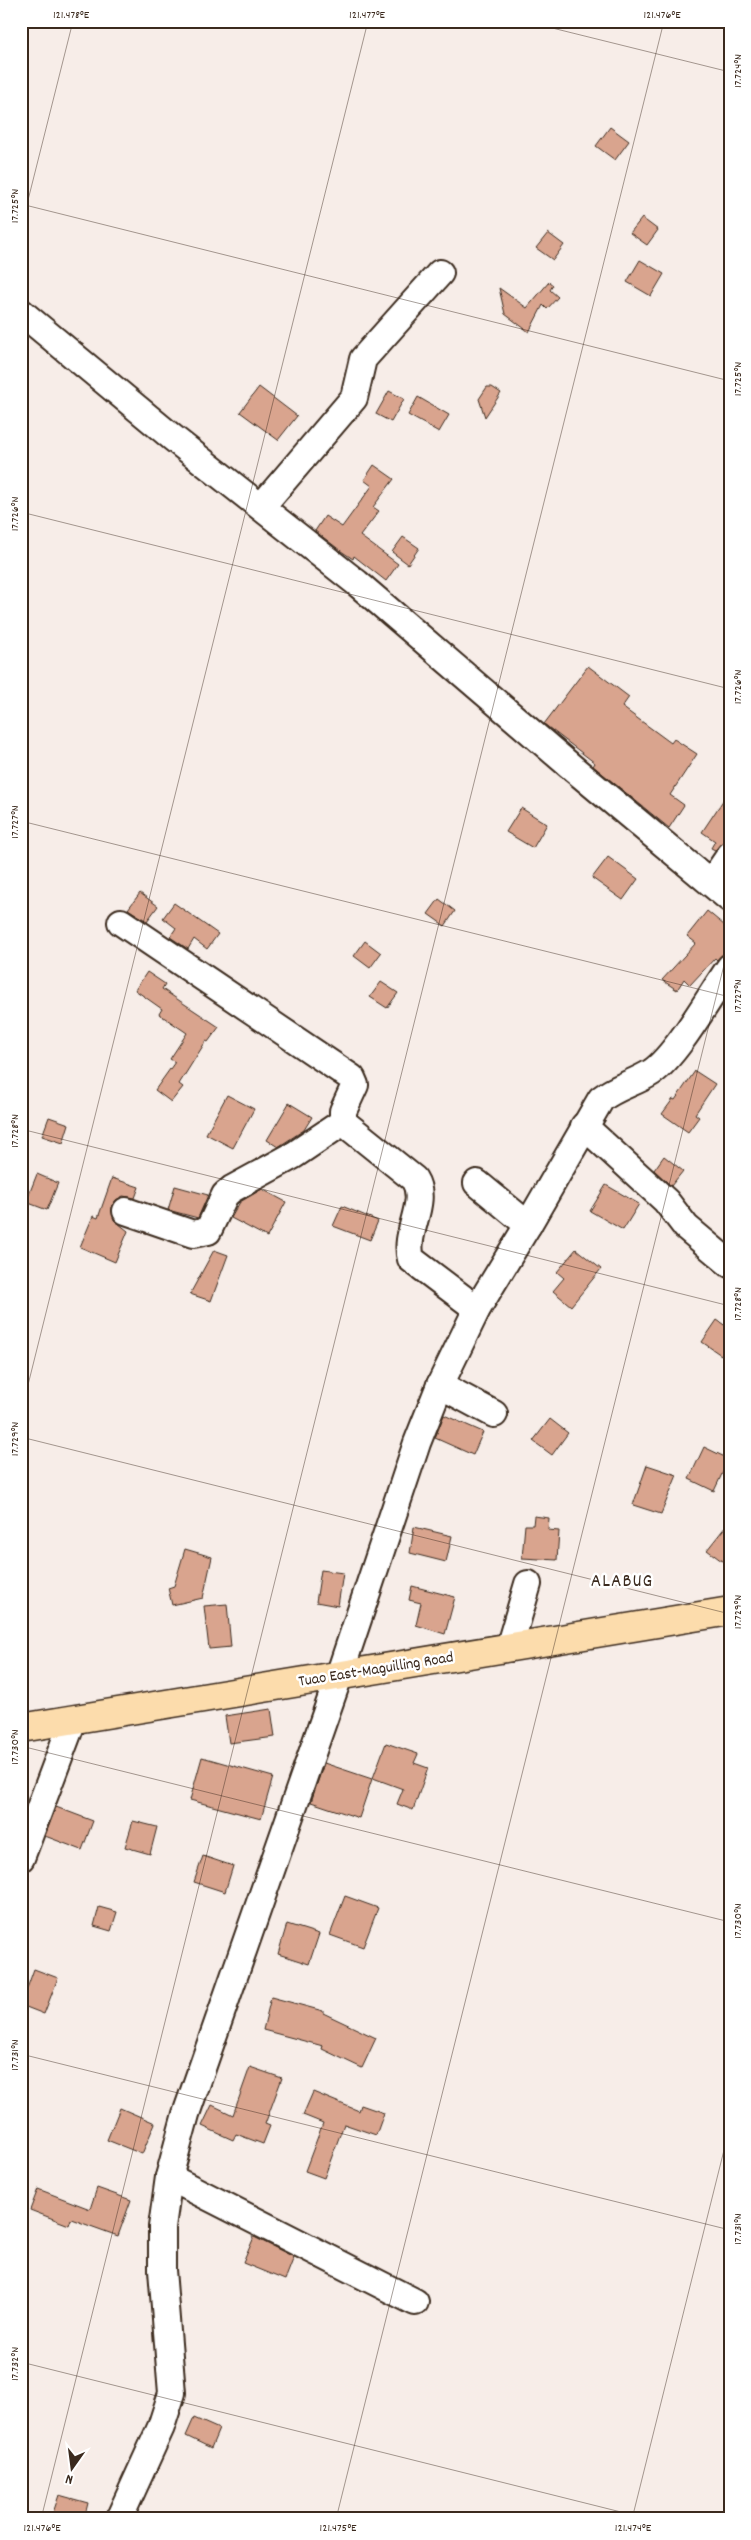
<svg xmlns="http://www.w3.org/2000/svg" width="751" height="2540" font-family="Dekko,sans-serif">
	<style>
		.building { fill: #d9a48e; stroke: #3b2a1e }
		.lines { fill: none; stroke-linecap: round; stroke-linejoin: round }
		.minor-casing { stroke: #3b2a1e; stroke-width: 30 }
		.major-casing { stroke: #3b2a1e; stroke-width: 31 }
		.minor { stroke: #fff; stroke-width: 26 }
		.major { stroke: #fcdcac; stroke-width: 28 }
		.ticks { fill: none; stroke: #3b2a1e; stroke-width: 1; stroke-opacity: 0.45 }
		.labels { text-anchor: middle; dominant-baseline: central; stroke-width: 5; stroke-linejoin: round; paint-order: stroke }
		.street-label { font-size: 16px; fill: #3b2a1e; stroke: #fff }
		.quarter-label { font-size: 19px; letter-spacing: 1px; fill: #3b2a1e; stroke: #fff }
		.neatline { fill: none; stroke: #3b2a1e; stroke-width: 2 }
		.ticks-label { font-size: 12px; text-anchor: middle; fill: #3b2a1e }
	</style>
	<rect width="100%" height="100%" fill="#f7ede8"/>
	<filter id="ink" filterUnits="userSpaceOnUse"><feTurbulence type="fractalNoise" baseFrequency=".02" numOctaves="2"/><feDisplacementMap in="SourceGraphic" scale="10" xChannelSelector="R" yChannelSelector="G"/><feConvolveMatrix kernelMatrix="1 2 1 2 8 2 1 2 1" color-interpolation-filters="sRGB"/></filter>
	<g filter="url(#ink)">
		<g class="building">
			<path d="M610,127L629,141L615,160L596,146Z"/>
			<path d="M642,218L658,230L647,245L630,233Z"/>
			<path d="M548,233L564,245L553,260L536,248Z"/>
			<path d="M640,260L664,274L651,296L627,282Z"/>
			<path d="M549,282L553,285L550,290L558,297L547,309L543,305L529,332L505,314L499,288L527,308Z"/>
			<path d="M259,387L297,416L278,440L240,412Z"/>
			<path d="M487,387H492L501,393L485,417L479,399Z"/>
			<path d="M389,391L404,399L391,422L376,414Z"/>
			<path d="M418,397L449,415L439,432L408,415Z"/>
			<path d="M374,465L394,479L373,507L379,511L360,536L398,564L386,581L354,556L353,559L341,551L315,531L325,516L342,527L372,486L364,480Z"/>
			<path d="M403,537L419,548L408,564L392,552Z"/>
			<path d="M588,666L629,697L622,707L671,743L674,739L697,754L670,795L684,805L669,828L593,766L595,763L544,724Z"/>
			<path d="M730,790V840L723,842L715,850L711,848L715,841L702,832Z"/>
			<path d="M521,808L547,824L533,848L506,832Z"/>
			<path d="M608,857L638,879L623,900L592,878Z"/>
			<path d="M140,893L158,906L147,921L128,909Z"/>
			<path d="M439,899L455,911L445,926L428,914Z"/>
			<path d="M174,903L218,934L207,949L194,939L188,949L170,937L176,928L163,918Z"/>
			<path d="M707,911L730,930V948L717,960L715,958L690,985L684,979L677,990L662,980L696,943L687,936Z"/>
			<path d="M365,941L381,953L370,968L354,956Z"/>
			<path d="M147,972L165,984L162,989L219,1027L208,1042L206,1041L179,1084L183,1087L171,1102L155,1090L175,1062L170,1059L187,1033L159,1014L162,1009L135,990Z"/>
			<path d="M381,982L398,993L387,1008L370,997Z"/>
			<path d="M695,1071L715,1084L695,1114L699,1117L688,1132L662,1114L673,1099L675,1100Z"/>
			<path d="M227,1095L254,1109L233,1148L206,1134Z"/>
			<path d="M289,1103L312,1117L304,1130L278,1147L267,1140Z"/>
			<path d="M49,1117L69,1124L63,1143L42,1136Z"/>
			<path d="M664,1156L683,1171L671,1186L654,1170Z"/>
			<path d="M37,1174L58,1183L47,1210L26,1202Z"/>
			<path d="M112,1178L139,1187L135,1198L123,1196L116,1200L112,1207L114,1220L128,1231L115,1262L80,1247L93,1216L98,1218Z"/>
			<path d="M606,1185L639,1204L623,1230L590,1211Z"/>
			<path d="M175,1186L208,1195L198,1218L168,1210Z"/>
			<path d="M262,1189L286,1202L267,1237L231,1218L240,1202Z"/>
			<path d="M342,1206L378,1221L370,1240L333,1226Z"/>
			<path d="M576,1249L601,1269L571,1306L553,1291L564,1278L557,1272Z"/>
			<path d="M214,1250L228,1255L211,1301L190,1294Z"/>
			<path d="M717,1320L730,1329V1343L721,1355L702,1342Z"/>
			<path d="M444,1415L483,1432L473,1455L435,1438Z"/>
			<path d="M550,1419L568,1433L552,1455L533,1441Z"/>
			<path d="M704,1447L729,1459L714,1491L689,1479Z"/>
			<path d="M647,1465L677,1475L661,1514L633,1505Z"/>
			<path d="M534,1516L549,1518L548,1530L559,1531L557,1560L522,1558L525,1525H533Z"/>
			<path d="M730,1521V1567L707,1550Z"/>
			<path d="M414,1527L452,1536L446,1562L410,1553Z"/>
			<path d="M185,1549L212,1557L203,1598L172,1605L168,1588L174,1586Z"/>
			<path d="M321,1570L343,1573L338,1606L316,1602Z"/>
			<path d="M412,1586L455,1597L445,1634L416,1625L421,1603L409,1600Z"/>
			<path d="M227,1604L231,1647L209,1649L204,1606Z"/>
			<path d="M271,1709L275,1737L229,1743L225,1716Z"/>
			<path d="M386,1743L418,1754L414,1763L428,1768L413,1810L397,1804L403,1789L373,1778Z"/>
			<path d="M202,1757L273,1777L261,1819L190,1800Z"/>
			<path d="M324,1763L372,1779L359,1818L311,1802Z"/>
			<path d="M56,1807L93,1821L82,1850L45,1836Z"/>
			<path d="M133,1821L157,1827L150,1854L125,1847Z"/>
			<path d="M203,1856L233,1866L225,1892L194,1882Z"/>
			<path d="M345,1896L378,1908L363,1947L330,1935Z"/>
			<path d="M99,1907L117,1912L111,1931L94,1926Z"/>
			<path d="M287,1924L319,1934L309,1964L278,1954Z"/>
			<path d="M34,1969L58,1978L44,2014L21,2005Z"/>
			<path d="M271,1997L323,2011V2013L376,2038L362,2068L322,2049L323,2046L263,2030Z"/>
			<path d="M250,2067L282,2078L265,2124L270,2126L263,2144L236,2134L233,2140L202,2126L212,2105L233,2115Z"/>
			<path d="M313,2092L359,2111L361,2105L384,2113L376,2135L344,2124L324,2178L305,2171L323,2123L303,2115Z"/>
			<path d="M120,2108L155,2123L142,2154L107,2140Z"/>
			<path d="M97,2188L131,2200L118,2236L71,2219L69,2225L30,2210L38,2189L90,2209Z"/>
			<path d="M254,2237L294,2257L285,2280L243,2263Z"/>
			<path d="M194,2418L219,2429L211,2448L186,2436Z"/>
			<path d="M59,2495L88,2503L84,2519H51Z"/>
		</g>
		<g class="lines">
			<defs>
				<g id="minor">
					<path d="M21,312L173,438L357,583L575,770L730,899"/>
					<path d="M261,507L354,398L363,359L440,273"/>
					<path d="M711,883L730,855"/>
					<path d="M121,922L352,1078L355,1085L343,1111V1122L414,1179C429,1203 403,1232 411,1259L477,1309"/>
					<path d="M584,1126L666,1201L686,1227L730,1264"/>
					<path d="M477,1183L528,1225"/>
					<path d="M126,1211L193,1234L208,1231L225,1195L232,1189L294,1155L343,1122"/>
					<path d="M440,1385L494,1414"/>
					<path d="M509,1648L528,1584"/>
					<path d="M21,1858L73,1720"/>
					<path d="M169,2177L415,2302"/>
					<path d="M119,2519L161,2427L172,2393L162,2270V2227L169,2177L186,2114L339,1676L417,1443L440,1385L477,1309L528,1225L601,1099C616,1087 635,1083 652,1072C677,1055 711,994 730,967"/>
				</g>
				<path id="major" d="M21,1728L730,1611"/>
			</defs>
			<use href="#minor" class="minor-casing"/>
			<use href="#major" class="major-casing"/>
			<use href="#minor" class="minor"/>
			<use href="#major" class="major"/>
		</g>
	</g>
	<path class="ticks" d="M524,21L730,72M21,204L730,381M21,228L73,21M21,512L730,689M21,821L730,997M21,1129L730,1306M21,1413L368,21M21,1437L730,1614M21,1746L730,1922M21,2054L730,2230M21,2362L649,2519M41,2519L664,21M336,2519L730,941M632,2519L730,2126"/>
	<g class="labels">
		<g class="street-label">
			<text transform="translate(376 1670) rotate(-9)">Tuao East-Maguilling Road</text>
		</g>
		<g class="quarter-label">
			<text x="622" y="1582">ALABUG</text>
		</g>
	</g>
	<rect width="751" height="2540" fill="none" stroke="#fff" stroke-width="55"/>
	<g transform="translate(72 2468) rotate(194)" stroke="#ffffff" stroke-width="4" paint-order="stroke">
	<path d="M0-4L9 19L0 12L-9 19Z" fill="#3b2a1e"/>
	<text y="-8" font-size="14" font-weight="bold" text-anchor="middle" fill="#3b2a1e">N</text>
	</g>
	<rect x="28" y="28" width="696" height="2484" class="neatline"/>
	<g class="ticks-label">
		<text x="71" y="18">121.478°E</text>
		<text x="367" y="18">121.477°E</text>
		<text x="662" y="18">121.476°E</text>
		<text transform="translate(737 71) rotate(-90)" y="4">17.724°N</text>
		<text transform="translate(14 206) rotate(-90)" y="4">17.725°N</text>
		<text transform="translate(737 379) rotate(-90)" y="4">17.725°N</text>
		<text transform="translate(14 514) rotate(-90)" y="4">17.726°N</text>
		<text transform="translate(737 687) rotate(-90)" y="4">17.726°N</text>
		<text transform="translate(14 822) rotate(-90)" y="4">17.727°N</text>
		<text transform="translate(737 996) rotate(-90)" y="4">17.727°N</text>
		<text transform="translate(14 1131) rotate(-90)" y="4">17.728°N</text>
		<text transform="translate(737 1304) rotate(-90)" y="4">17.728°N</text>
		<text transform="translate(14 1439) rotate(-90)" y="4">17.729°N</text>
		<text transform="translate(737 1612) rotate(-90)" y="4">17.729°N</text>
		<text transform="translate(14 1747) rotate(-90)" y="4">17.730°N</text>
		<text transform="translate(737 1921) rotate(-90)" y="4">17.730°N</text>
		<text transform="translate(14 2055) rotate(-90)" y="4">17.731°N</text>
		<text transform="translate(737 2229) rotate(-90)" y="4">17.731°N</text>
		<text transform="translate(14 2364) rotate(-90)" y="4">17.732°N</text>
		<text x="42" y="2531">121.476°E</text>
		<text x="338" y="2531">121.475°E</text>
		<text x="633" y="2531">121.474°E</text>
	</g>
</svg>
